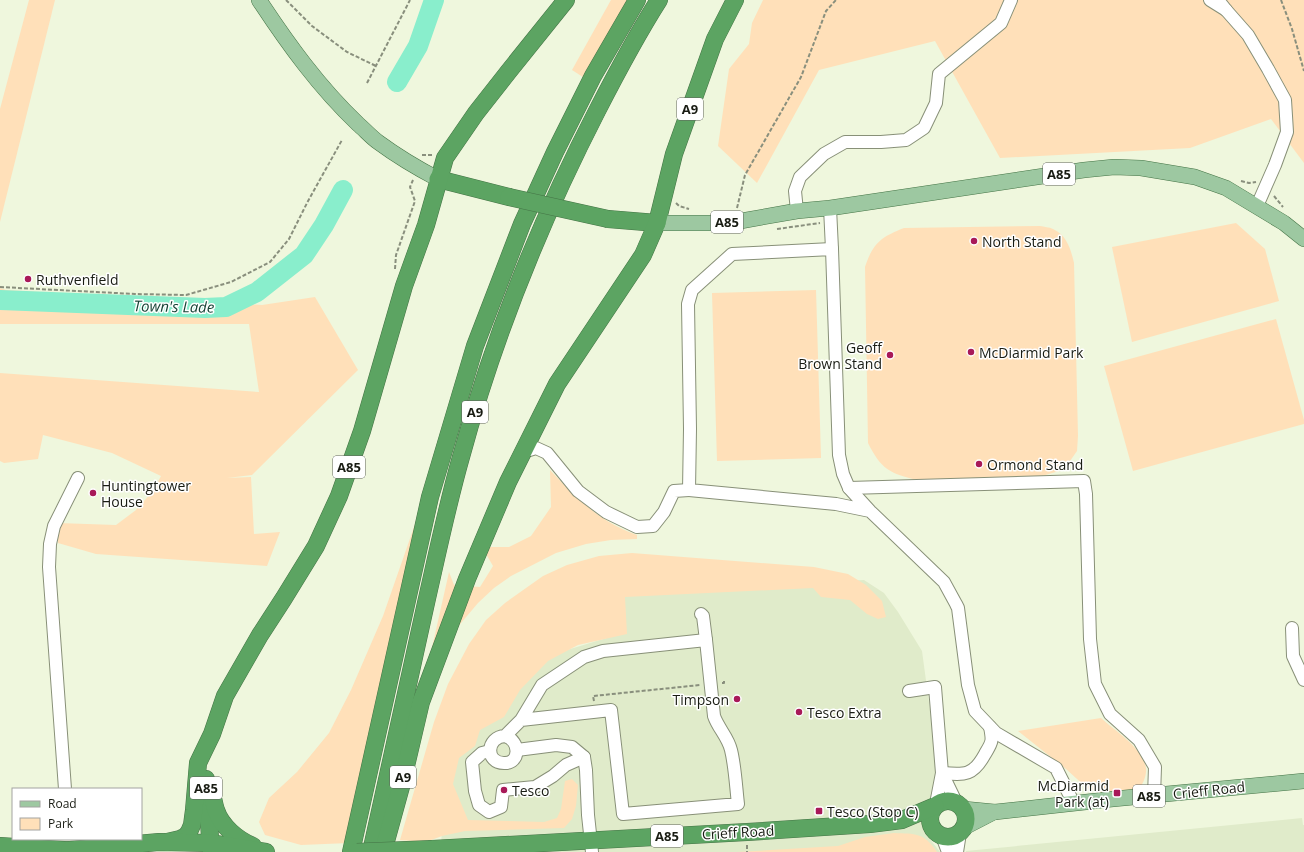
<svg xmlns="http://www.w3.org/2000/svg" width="1304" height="852" font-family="'Open Sans',sans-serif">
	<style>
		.built { fill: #e0ebca }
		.green { fill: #ffe0b9 }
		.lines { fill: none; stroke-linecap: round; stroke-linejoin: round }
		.river { stroke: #89eecc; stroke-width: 20 }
		.minor-casing { stroke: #889078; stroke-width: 14 }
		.major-casing { stroke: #457446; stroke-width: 16 }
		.highway-casing { stroke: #457446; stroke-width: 18 }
		.path { stroke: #898f7d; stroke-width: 2; stroke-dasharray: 4 2; stroke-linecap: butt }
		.minor { stroke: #fff; stroke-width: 12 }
		.major { stroke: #9dc8a1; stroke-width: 15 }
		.highway { stroke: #5ca462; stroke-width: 17 }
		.highway-bridge-casing { stroke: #457446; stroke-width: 18; stroke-linecap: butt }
		.highway-bridge { stroke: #5ca462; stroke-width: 17 }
		.poi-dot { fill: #a81958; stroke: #fff; stroke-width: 1.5 }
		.labels { text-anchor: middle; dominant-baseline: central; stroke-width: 3; stroke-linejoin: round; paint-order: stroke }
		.shield { fill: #fff; stroke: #5e605a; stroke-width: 1 }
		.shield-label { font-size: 13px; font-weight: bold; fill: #191c13 }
		.poi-label { font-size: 14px; fill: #191c13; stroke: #fff; text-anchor: start }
		.street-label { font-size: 14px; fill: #191c13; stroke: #fff }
		.water-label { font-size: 15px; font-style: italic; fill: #164335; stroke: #fff }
	</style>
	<rect width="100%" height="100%" fill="#eff7dd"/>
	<g class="built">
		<path d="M864,580L884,593L898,612L922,651L940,784L928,804L926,834L940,852H441L443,793L448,766L544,657L623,633L621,594Z"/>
		<path d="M1302,818L1303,825H1304V852H966V851Z"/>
	</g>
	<g class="green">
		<path d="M29,0H55L0,222V109Z"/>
		<path d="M611,0H634L586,79L572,70Z"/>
		<path d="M763,0H1304V163L1271,119L1190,148L1000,158L935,41L819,70L757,183L718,146L729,69L749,44L752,23Z"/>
		<path d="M1236,223L1265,249L1279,301L1132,342L1112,247Z"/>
		<path d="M1040,226C1044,227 1049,227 1053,229C1067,235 1071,250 1074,263L1078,436L1077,451L1070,461L1059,471L1042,476L918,480C890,474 881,469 868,443L865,267C873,243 881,237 904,228Z"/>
		<path d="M0,288L6,290L262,305L315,297L358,370L252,475L227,478L251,477L254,534L280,532L267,566L96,554L58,543V523L116,525L136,510L153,491L161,476L112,453L43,435L38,459L4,463L0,461V373L259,392L249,324H0Z"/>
		<path d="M816,290L821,458L717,461L712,293Z"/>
		<path d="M1276,319L1304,420V424L1133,471L1104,366Z"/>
		<path d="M436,464L349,843L301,845L265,835L259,822L269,798L297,772L329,733L351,690L383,616Z"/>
		<path d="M550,470C575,497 601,523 637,535V539L611,540L586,544L556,553L511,576L494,588L478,603L456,629L406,763L449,572L454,585L480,587L493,566L482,547H509L531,536L551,507Z"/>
		<path d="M632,553L814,567L848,574L866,585L882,601L886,617L878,619L867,614L850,600L821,597L813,588L625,597L627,634L578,645L548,661L520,690L504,717L480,730L475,746L459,758L453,784L468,820L544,822L557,818L561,809L565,781L572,779L578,785L576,806L572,819L564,828L465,831L442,836L426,842L400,840L434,722L448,684L469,644L486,620L505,603L543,576L567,565L599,556Z"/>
		<path d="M1101,718C1115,731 1143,748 1146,768C1147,776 1142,785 1138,791L1102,794L1087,788L1066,769L1018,731Z"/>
		<path d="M894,833C915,834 924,832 937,852H737L838,846L865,837Z"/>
	</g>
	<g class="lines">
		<g class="river">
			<path d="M397,82L418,46L434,0"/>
			<path d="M0,300L205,308L226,307L257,292L304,255L324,225L343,190"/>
		</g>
		<defs>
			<g id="minor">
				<path d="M1210,0L1226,10L1218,0"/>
				<path d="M1226,10L1248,35L1268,69L1285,100L1287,132L1275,165L1257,206"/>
				<path d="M830,208L832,249"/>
				<path d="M797,211L795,191L800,177L824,154L845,142H881L906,140L924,128L936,103L939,74L1001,23L1011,0"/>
				<path d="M523,452L536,448L547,453L578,491L606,512L637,527L653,526L664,512L674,491L689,490"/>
				<path d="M849,488L1084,481L1086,494L1090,639L1095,684L1110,714L1139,740L1155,767L1154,796"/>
				<path d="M870,511L836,504L689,490L690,429L688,304L692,290L732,254L832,249L839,455L843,474L849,488L870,511L944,582L956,604L958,608L968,685L975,711L996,733L1056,768L1071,798L1072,804"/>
				<path d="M701,614L703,616L706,640"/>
				<path d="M1292,628L1293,656L1304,680"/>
				<path d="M909,691L935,687L942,773L936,804"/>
				<path d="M505,736C521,741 520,764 504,763C485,763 486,737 505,736L521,720L542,685L584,657L603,651L706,640L714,716C718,728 728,737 731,750C735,766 736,787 738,804L623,814L611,710L521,720"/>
				<path d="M517,750L556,745L572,747L584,757L586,770L588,815L592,852"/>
				<path d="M490,751L482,753L472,762L475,791L479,805L489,812L501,807L503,790L535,787L553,776L566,765L584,757"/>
				<path d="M942,773C965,775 973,776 985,754C992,742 993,742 990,727"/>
				<path d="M942,773L956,802"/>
				<path d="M65,789L49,567L50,544L54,526L78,478"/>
				<path d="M942,836L948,852"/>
				<path d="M957,852L960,833"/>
			</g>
			<g id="major">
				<path d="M259,0C288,44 319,87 358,124C365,130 371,137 378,142C397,156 417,168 438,179"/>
				<path d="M657,223H711L735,222L797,211L830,208L1084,170L1114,167L1141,168L1195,177L1226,188L1284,223L1304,239"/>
				<path d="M964,809L995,812L1113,799L1304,781"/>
				<path d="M965,827L994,812"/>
			</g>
			<g id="highway">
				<path d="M438,179L509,197"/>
				<path d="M608,219L657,223"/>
				<path d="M206,779L211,852"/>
				<path d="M212,795C214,800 214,805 216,810C221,826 238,840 253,846"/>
				<circle cx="948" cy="819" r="18"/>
				<path d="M167,842L180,839L186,836L189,832L192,825L194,810L198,763L212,734L225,696L260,635L284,598L316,546L339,496L362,431L404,286L426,225L445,158L476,113L509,71L566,0"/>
				<path d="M0,846L80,851"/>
				<path d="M432,849L747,832L870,824L902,820L935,806"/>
				<path d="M70,850L159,842L210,843L266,852"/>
				<path d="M351,852L430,497L475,346L522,224L555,152L593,76L637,0"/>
				<path d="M371,852C389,769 407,686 426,603C437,555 447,506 461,457C493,339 541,220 597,111C616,74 636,36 659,0"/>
				<path d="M383,852L402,783L421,702L467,579L508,482L557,384L643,255L657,223L674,154L715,39L735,0"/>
			</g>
		</defs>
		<use href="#minor" class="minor-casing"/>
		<use href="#major" class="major-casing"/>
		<use href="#highway" class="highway-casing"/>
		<g class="path">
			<path d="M286,0L312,26L347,52L376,66"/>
			<path d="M1281,0L1292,29L1304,71"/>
			<path d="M367,83L410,0"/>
			<path d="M422,155H432"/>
			<path d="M1241,181L1249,183L1256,182"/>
			<path d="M1274,196L1283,207"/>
			<path d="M676,203L679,206L689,209"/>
			<path d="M737,208L745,175L801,77L826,11L836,0"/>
			<path d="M777,229L820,223"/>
			<path d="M395,269L396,255L415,201L410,187L413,180"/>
			<path d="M0,287L135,294L186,295L231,282L270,262L289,239L307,203L342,140"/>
			<path d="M722,683H724V679"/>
			<path d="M594,701L593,696L700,685"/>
			<path d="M747,845V852"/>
		</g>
		<use href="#minor" class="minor"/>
		<use href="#major" class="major"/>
		<use href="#highway" class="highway"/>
		<defs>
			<g id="highway-bridge">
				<path d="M509,197L608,219"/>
				<path d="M357,852L432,849"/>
			</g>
		</defs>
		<use href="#highway-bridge" class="highway-bridge-casing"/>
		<use href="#highway-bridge" class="highway-bridge"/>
	</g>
	<g class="poi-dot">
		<circle cx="974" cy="241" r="4"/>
		<circle cx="28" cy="279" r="4"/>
		<circle cx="971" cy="352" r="4"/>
		<circle cx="890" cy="355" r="4"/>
		<circle cx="979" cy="464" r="4"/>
		<circle cx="93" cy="493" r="4"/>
		<circle cx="737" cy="699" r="4"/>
		<circle cx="799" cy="712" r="4"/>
		<circle cx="504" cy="790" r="4"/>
		<rect x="1113" y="789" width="8" height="8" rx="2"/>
		<rect x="815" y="807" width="8" height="8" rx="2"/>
	</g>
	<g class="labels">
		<g class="shield">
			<rect x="677" y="98" width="26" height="22" rx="3"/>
			<rect x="1043" y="163" width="32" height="22" rx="3"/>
			<rect x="711" y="211" width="32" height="22" rx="3"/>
			<rect x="462" y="401" width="26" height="22" rx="3"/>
			<rect x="333" y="456" width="32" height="22" rx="3"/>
			<rect x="390" y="766" width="26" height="22" rx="3"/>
			<rect x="190" y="777" width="32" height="22" rx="3"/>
			<rect x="1133" y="785" width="32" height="22" rx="3"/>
			<rect x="651" y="825" width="32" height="22" rx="3"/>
		</g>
		<g class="shield-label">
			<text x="690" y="109">A9</text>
			<text x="1059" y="174">A85</text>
			<text x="727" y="222">A85</text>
			<text x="475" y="412">A9</text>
			<text x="349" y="467">A85</text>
			<text x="403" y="777">A9</text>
			<text x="206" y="788">A85</text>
			<text x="1149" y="796">A85</text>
			<text x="667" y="836">A85</text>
		</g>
		<g class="poi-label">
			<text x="982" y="241">North Stand</text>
			<text x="36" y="279">Ruthvenfield</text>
			<text x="882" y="347" text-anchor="end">Geoff<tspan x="882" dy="16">Brown Stand</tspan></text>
			<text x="979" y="352">McDiarmid Park</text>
			<text x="987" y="464">Ormond Stand</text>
			<text x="101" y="485">Huntingtower<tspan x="101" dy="16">House</tspan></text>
			<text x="729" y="699" text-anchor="end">Timpson</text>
			<text x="807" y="712">Tesco Extra</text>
			<text x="1109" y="785" text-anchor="end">McDiarmid<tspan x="1109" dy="16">Park (at)</tspan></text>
			<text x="512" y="790">Tesco</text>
			<text x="827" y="811">Tesco (Stop C)</text>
		</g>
		<g class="street-label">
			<text transform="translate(1209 790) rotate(-6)">Crieff Road</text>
			<text transform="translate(738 832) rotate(-3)">Crieff Road</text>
		</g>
		<g class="water-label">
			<text transform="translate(174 306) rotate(1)">Town's Lade</text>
		</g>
	</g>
	<rect x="12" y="788" width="130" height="52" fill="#ffffff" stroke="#a3a4a1"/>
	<rect x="20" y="801" width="20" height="6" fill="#9dc8a1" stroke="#a3a4a1"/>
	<text x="48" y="808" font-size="12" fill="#191c13">Road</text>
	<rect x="20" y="818" width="20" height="12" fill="#ffe0b9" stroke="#a3a4a1"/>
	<text x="48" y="828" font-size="12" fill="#191c13">Park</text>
</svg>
